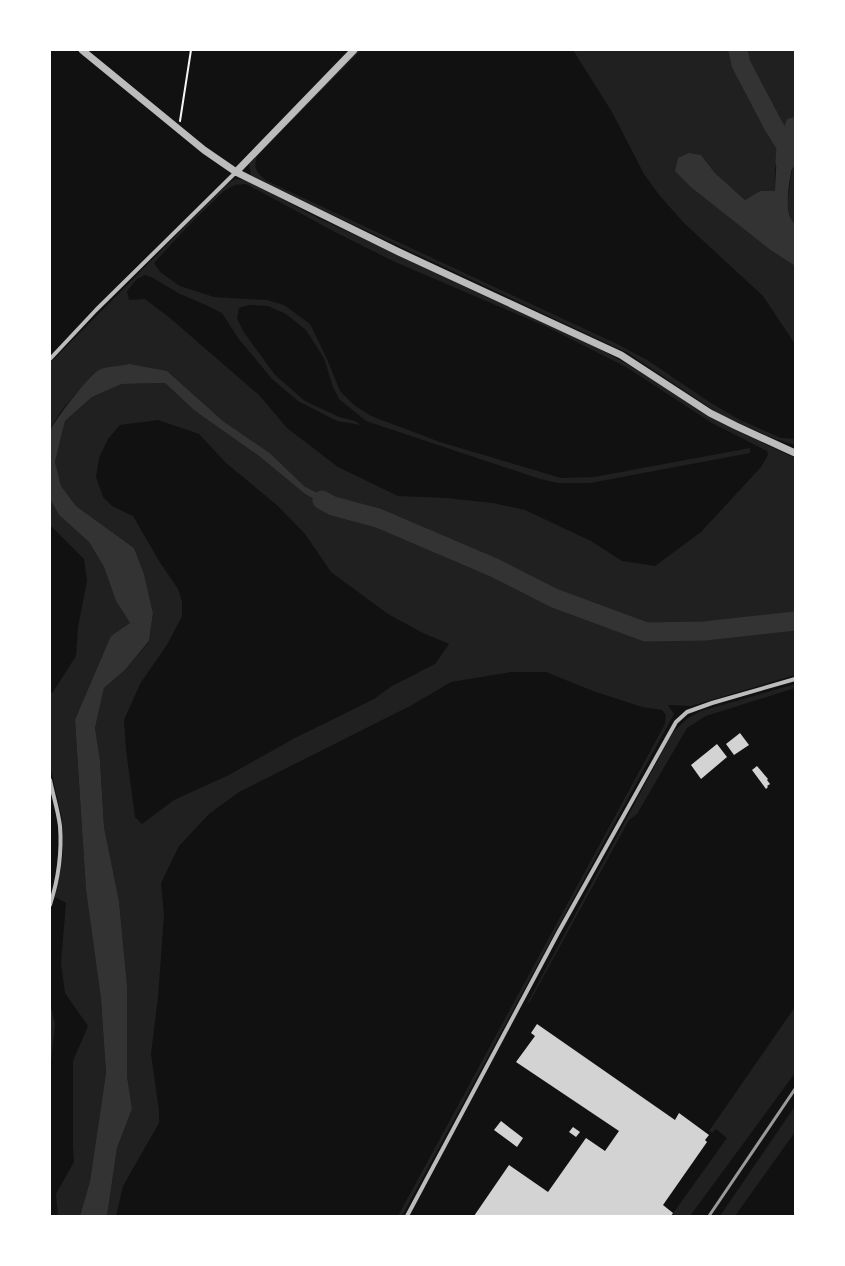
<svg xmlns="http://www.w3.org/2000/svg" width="845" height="1266" font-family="Rubik,sans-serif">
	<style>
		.green { fill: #202020; fill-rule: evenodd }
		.water { fill: #333 }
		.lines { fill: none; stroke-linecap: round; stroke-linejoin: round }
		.river { stroke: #333; stroke-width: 19 }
		.building { fill: #d3d3d3 }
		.path { stroke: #f5f5f5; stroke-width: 2 }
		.minor { stroke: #bcbcbc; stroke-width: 4 }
		.tertiary { stroke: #bcbcbc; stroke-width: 7 }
		.rail { stroke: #9a9a9a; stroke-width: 3 }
	</style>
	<rect width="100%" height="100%" fill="#111"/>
	<g class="green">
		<path d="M358,50H361L257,156C253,170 257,173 267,181L617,344L647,360L711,403L740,420L781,438L795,439V445L773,438L721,415L628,353L320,209L251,175L249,164L255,155Z"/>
		<path d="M573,50H795V117L787,119C777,142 774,166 775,191H760L745,200L715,173L701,155L689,153L772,251L795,266V344L763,296L684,223L660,196L644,174L612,112Z"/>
		<path d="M795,150V224L791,220L787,204Z"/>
		<path d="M235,179L246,180L318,218L577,337L631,366L721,423L795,458V675L691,706L668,705L674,714L560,923L402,1216H398L665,724L666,715L662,710L642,707L593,691L546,672H511L451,682L412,705L239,792L209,814L179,846L161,883L164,915L158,997L151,1054L159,1111V1123L123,1186L116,1216H107L117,1148L132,1109L127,1076V985L119,901L104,827L100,760L95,728L104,688L125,670L149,642L153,613L144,574L134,548L76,506L61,486L55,462L65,421L92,397L122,384L165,383L195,411L259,456L305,494L338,513L346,499L331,500L304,486L271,454L223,421L167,371L100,369C82,388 60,407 50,431V363L225,186ZM246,184L335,232L393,261L547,327L626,367L712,423L767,451L768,455L761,467L701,532L655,566L622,561L591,541L525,510L493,503L446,498L398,496L338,467L287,428L259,395L170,318L145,299L129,300L127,291L137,279L145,275L151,277L180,294L208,306L222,313L238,338L272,379L298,401L337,421L361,425L355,421L339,417L305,401L275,375L243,331L237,318L239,308L249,305L268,306L286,314L306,330L324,358L333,387L339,399L366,421L540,479L558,483H590L750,453V448L594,477L561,478L440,442L371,416L354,405L340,391L327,359L310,324L284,305L267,300L214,297L180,286L160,272L154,263L189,225L224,191L235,185ZM158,420L199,434L226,463L278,506L305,534L331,572L388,614L423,633L449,644L435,664L392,686L374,699L293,739L229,775L174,800L142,824L135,817L126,750L124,720L140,684L168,643L182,616V601L178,589L159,561L133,516L112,506L103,497L96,477L99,458L108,439L120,425Z"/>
		<path d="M50,499L59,515L89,542L104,567L116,601L130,623L75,720L86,890L101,999L106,1073L90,1181L80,1216H58L56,1194L74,1162L73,1147V1061L88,1026L65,993L61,963L66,903L55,897L63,853L62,819L50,765V694L53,692L76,656L78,627L87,581L84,559L50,525Z"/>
		<path d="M795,684V688L706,716L687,728L637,814L629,820L529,1003L528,1002L673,732L688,718L701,711Z"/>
		<path d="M795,1007V1073L690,1216H671L727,1138L716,1129L712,1133L709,1131Z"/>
		<path d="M50,1010H52L55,1024L50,1071Z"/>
		<path d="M795,1106V1132L735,1216H720Z"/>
	</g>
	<g class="water">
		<path d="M795,117C795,127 796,138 795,148C794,167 779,210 795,224V266L772,251L692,188L675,171L678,158L689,153L701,155L715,173L745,200L760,191H775C776,166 777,142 787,119Z"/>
		<path d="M129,364L167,371L223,421L271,454L304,486L331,500L346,499L351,507L338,513L305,494L259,456L195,411L165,383L122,384L92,397L65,421L55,462L61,486L76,506L134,548L144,574L153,613L149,641L125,670L104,688L95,728L100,760L104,827L119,901L127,985V1076L132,1109L117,1148L107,1216H80L90,1181L106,1073L101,999L86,890L75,720L111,636L130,623L116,601L104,567L89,542L59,515L50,499V431C55,420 91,372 101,369C110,366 121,366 129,364Z"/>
	</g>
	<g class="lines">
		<g class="river">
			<path d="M738,50L741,64L773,125L786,146L785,163"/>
			<path d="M322,500L333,506L378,518L495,568L554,598L646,632L704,631L795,621"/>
		</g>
	</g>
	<g class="building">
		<path d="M740,733L749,745L734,755L726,744Z"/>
		<path d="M717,744L727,757L701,779L691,765Z"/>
		<path d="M757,766L768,779L767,780L770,784L767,786L768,787L766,789L752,770Z"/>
		<path d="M537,1024L675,1120L679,1113L709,1135L705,1140L707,1142L663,1205L673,1213L671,1216H474L509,1165L548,1192L586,1138L605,1151L619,1131L516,1062L535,1036L531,1033Z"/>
		<path d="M501,1121L523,1138L517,1147L494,1130Z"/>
		<path d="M573,1127L580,1132L576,1137L569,1132Z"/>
	</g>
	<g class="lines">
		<path class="path" d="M180,121L191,50"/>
		<g class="minor">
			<path d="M50,359L96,310L236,172"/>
			<path d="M50,780C53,795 58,810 60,826C62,852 58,880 50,905"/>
			<path d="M407,1216L558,933L676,722L687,712L712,703L795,679"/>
		</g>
		<g class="tertiary">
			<path d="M82,50L204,150L236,172L399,252L621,355L710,413L736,426L795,453"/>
			<path d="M236,172L354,50"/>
		</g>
		<path class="rail" d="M709,1216L795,1089"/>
	</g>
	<rect width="845" height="1266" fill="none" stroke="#ffffff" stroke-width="102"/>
</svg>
